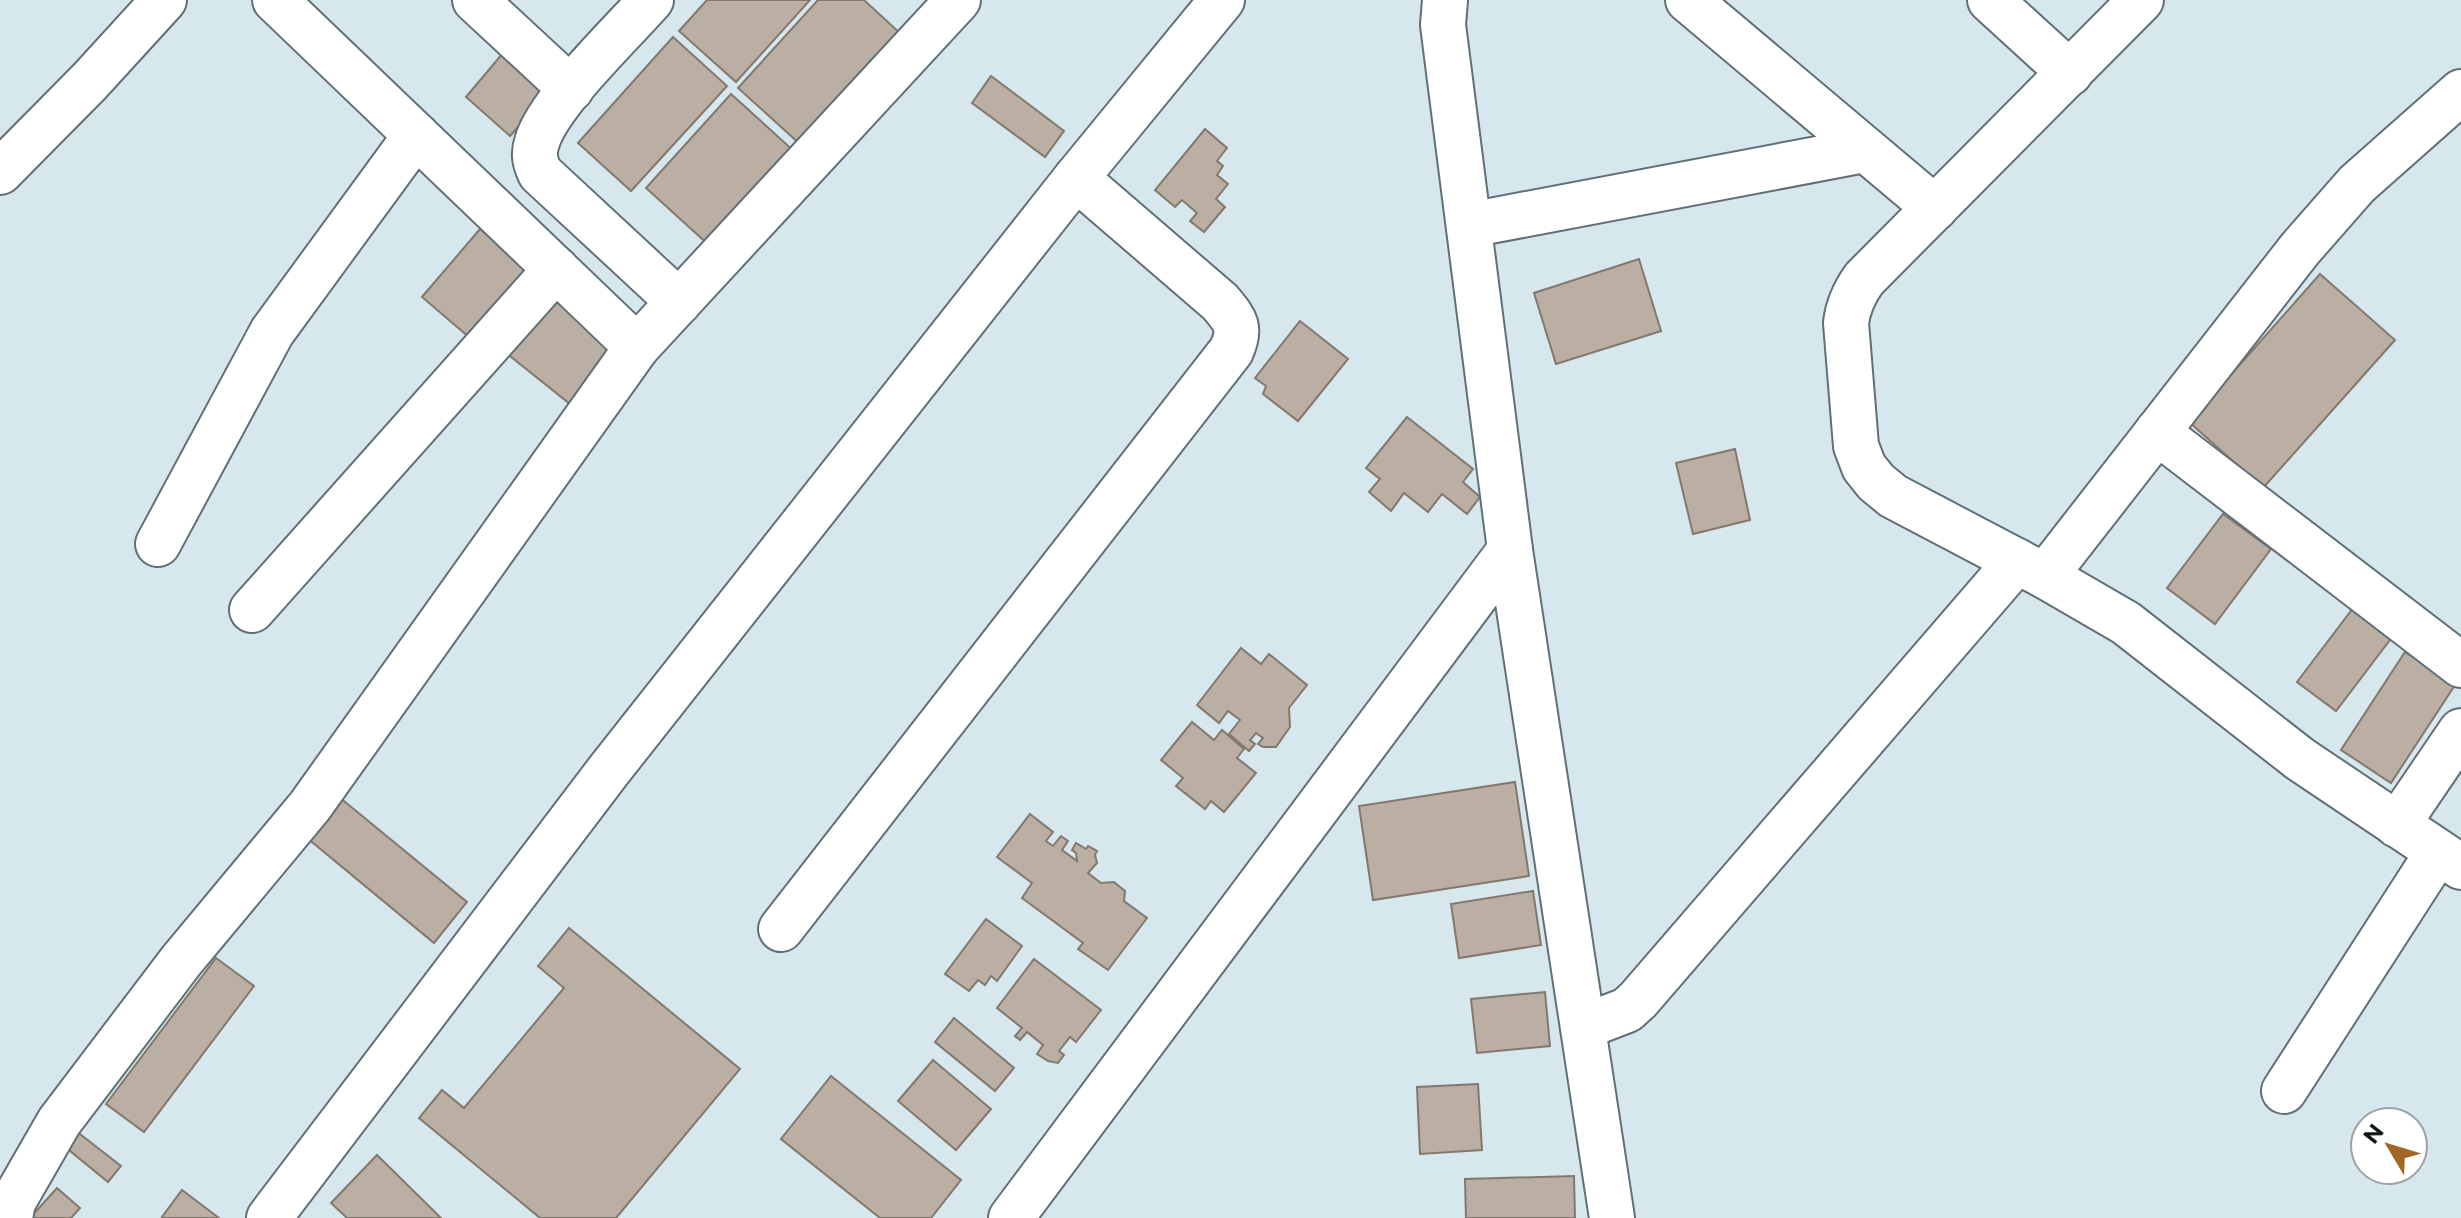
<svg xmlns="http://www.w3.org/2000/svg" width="2461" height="1218" font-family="Montserrat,sans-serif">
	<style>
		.building { fill: #bbafa4; stroke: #83786d; stroke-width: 2 }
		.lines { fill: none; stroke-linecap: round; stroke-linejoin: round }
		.street-casing { stroke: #617076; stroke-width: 48 }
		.secondary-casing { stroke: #617076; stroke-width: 48 }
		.street { stroke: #fff; stroke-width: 44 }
		.secondary { stroke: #fff; stroke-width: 44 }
	</style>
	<rect width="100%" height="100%" fill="#d6e7ee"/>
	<g class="building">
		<path d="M707,0H810L736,82L679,31Z"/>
		<path d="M818,0H864L902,35L801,145L738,88Z"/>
		<path d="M673,37L727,86L631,191L578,143Z"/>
		<path d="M508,47L554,87L510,136L466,97Z"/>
		<path d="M991,76L1064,131L1045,157L972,103Z"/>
		<path d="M731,94L796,153L711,247L646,188Z"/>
		<path d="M1205,129L1227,148L1217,161L1223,166L1217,175L1228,184L1216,199L1225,207L1204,232L1190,221L1197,213L1182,200L1175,207L1155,190Z"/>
		<path d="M480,229L534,275L477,344L422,297Z"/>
		<path d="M1639,259L1661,331L1556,364L1534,293Z"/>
		<path d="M2320,274L2395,340L2263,488L2189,422Z"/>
		<path d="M556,289L625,343L575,408L506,353Z"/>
		<path d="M1300,321L1348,359L1298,421L1263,394L1266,386L1255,378Z"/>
		<path d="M1407,417L1473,469L1463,482L1480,497L1467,514L1442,494L1428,512L1404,493L1391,511L1369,492L1380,479L1366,468Z"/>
		<path d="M1735,449L1750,520L1693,534L1676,463Z"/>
		<path d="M2223,514L2271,549L2215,624L2167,588Z"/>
		<path d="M2360,599L2399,628L2336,711L2297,682Z"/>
		<path d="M1241,648L1261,664L1269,654L1307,685L1289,708L1290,727L1276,747H1263L1258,744L1263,738L1256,733L1250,740L1255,744L1249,751L1229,734L1240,720L1228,711L1219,723L1197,705Z"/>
		<path d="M2405,652L2455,685L2391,783L2341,750Z"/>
		<path d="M1192,722L1214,740L1222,730L1244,749L1237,758L1256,773L1224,812L1211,801L1205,809L1176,786L1183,778L1161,760Z"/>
		<path d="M1515,782L1529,876L1373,900L1359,806Z"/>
		<path d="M339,797L467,902L434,943L306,837Z"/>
		<path d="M1030,814L1053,832L1046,841L1053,846L1061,836L1068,841L1062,850L1077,861L1076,853L1072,850L1076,843L1086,849L1088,846L1097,851L1095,855L1097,863L1088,873L1101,883L1114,882L1125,891L1124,901L1147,918L1108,970L1078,949L1083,943L1022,898L1032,883L997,857Z"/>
		<path d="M1533,891L1541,945L1459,958L1451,904Z"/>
		<path d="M986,919L1022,946L997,981L991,976L985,985L978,980L969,991L945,974Z"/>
		<path d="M569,928L740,1069L616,1218H540L419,1118L442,1090L464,1108L564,988L538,966Z"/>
		<path d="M216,958L254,986L144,1132L106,1104Z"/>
		<path d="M1034,959L1101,1010L1076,1042L1070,1037L1059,1051L1064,1055L1058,1063L1048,1061L1037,1054L1043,1045L1027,1032L1020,1040L1015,1036L1022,1028L997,1008Z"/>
		<path d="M1545,992L1550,1046L1477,1053L1471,999Z"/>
		<path d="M954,1018L1014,1068L995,1091L935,1042Z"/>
		<path d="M933,1060L991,1109L956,1150L898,1101Z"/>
		<path d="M831,1076L961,1180L931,1218H880L781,1139Z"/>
		<path d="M1478,1084L1482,1150L1420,1154L1417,1087Z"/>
		<path d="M76,1131L121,1166L108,1182L64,1146Z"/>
		<path d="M377,1155L441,1218H347L331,1203Z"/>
		<path d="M1574,1176L1575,1218H1466L1465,1179Z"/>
		<path d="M57,1188L80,1208L71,1218H30Z"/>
		<path d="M182,1190L219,1218H163L162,1217Z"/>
	</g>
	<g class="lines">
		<defs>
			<g id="street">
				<path d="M475,0L571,89"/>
				<path d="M651,0C622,33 548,103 537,142C533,154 535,162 540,173L679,302"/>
				<path d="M1688,0L1935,208"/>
				<path d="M1990,0L2070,73"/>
				<path d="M2141,0L1864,279C1854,293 1848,306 1846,323L1856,446L1864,467L1876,482L1893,496L2045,576L2126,623L2300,759L2461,867"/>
				<path d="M0,172L90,81L164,0"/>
				<path d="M1469,225L1865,150"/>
				<path d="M2157,432L2461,665"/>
				<path d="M158,544L272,332L416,135"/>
				<path d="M2045,576L2300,249L2357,184L2461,92"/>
				<path d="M252,610L556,269"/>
				<path d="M2397,825L2461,731"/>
				<path d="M781,929L1231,351C1242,327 1235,320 1220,302L1076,178"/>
				<path d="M1583,1027L1627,1010L1638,1000L2017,561"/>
				<path d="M2284,1091L2438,852"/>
				<path d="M10,1218L13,1202L59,1122L181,961L310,806L637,347"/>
				<path d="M269,1218L609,770L1076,178L1222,0"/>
				<path d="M1011,1218L1510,550"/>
			</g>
			<g id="secondary">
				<path d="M275,0L637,347L958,0"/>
				<path d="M1445,0L1443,25L1510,550L1612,1218"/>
			</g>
		</defs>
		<use href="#street" class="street-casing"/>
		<use href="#secondary" class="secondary-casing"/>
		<use href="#street" class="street"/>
		<use href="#secondary" class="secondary"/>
	</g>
	<g transform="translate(2389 1146) rotate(308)"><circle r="38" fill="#ffffff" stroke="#9fa2a3" stroke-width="2"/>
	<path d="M0-6L14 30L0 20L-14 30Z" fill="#a06725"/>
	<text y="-12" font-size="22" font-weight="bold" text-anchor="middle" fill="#101618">N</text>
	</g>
</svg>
